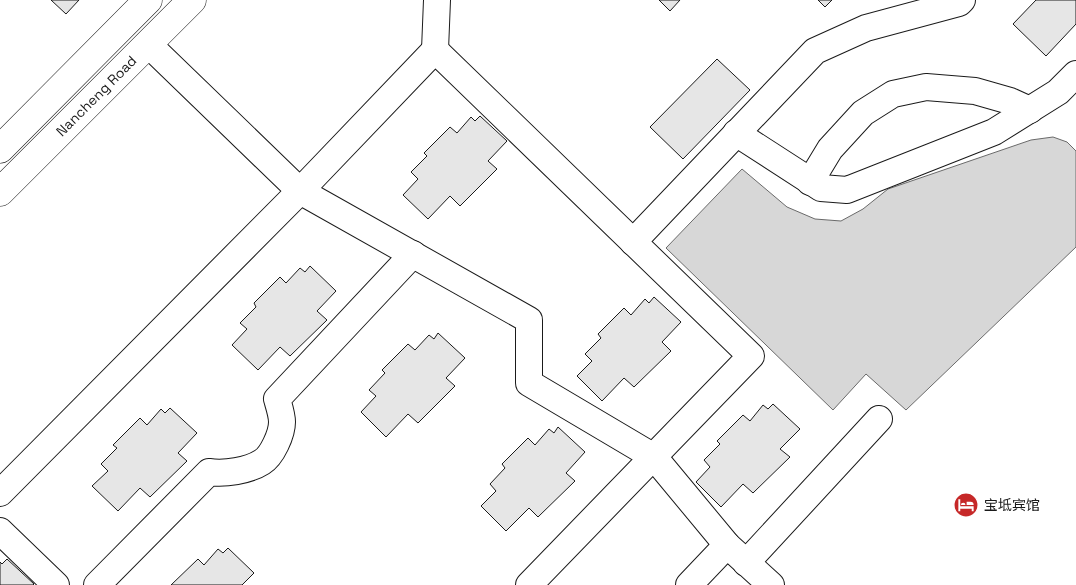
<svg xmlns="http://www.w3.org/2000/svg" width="1076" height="585" font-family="'Space Grotesk','Noto Sans SC',sans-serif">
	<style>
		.water { fill: #d7d7d7; stroke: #6a6a6a }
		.building { fill: #e6e6e6; stroke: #1a1a1a }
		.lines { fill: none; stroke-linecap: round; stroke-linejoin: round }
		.minor-casing { stroke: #1a1a1a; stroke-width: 28 }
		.major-casing { stroke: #1a1a1a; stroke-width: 29 }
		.minor { stroke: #fff; stroke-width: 26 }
		.major { stroke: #fff; stroke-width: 28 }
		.labels { text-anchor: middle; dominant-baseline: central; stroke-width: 4; stroke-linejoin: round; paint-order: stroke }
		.street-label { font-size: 14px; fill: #1a1a1a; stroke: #fff }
		.poi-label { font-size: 14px; fill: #1a1a1a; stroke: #fff; text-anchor: start }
	</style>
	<rect width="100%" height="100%" fill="#fff"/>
	<path class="water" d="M1053,137L1067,142L1076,151V247L906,410L866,374L833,410L666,248L742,169L787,207L815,219L841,221L863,209L888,189L1031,140Z"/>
	<g class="building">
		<path d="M51,0H79L66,14Z"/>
		<path d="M659,0H680L670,11Z"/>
		<path d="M818,0H832L825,7Z"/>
		<path d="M1036,0H1076V24L1046,56L1013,24Z"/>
		<path d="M717,59L750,90L683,159L650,127Z"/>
		<path d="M480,116L507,141L488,161L497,169L460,206L450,196L428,219L403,195L418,179L411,172L427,156L424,153L450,127L457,133L471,117L475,121Z"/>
		<path d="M310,266L336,291L317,311L327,320L290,356L280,347L258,370L232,345L247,329L240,323L256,307L254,303L280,277L286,283L300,268L305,272Z"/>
		<path d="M654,297L681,322L662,342L671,351L634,387L624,378L602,401L577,376L592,361L585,354L601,338L598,334L624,308L631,315L645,299L649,303Z"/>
		<path d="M438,333L465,358L446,378L455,386L418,423L408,414L386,437L361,412L376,396L369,390L385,373L382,370L408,344L415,350L429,335L434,339Z"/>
		<path d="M773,404L800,429L780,449L790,457L753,493L743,484L721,507L696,482L710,467L704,460L720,444L717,441L743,415L750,421L763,405L768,409Z"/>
		<path d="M170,408L197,433L178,453L187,461L150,497L140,488L118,511L92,486L108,471L101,464L117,448L113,445L140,418L147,425L161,409L165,413Z"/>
		<path d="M558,427L585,452L566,473L575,481L538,517L529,508L506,531L481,506L496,491L490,484L505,468L502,464L528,438L535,445L549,429L554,433Z"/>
		<path d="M228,548L254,573L242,585H171L198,559L204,565L218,549L223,553Z"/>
		<path d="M7,559L34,584L33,585H0V562L2,564Z"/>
	</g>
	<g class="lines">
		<defs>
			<g id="minor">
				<path d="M148,44L300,191L529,320V383L654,457L727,545"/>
				<path d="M435,50L437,0"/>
				<path d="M736,133L821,188L847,190L994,132L1058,92L1076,74"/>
				<path d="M810,182L830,149L863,113L893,94L926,87L975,91L1010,101L1030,110"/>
				<path d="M633,242L815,51L866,28L959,3L962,0"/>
				<path d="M0,493L300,191L435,50L751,356L529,585"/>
				<path d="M0,531L56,585"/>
				<path d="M746,563L879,419"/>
				<path d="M97,585L209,472C225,474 248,471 262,462C272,456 282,434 282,422C282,415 279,406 277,399L413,254"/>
				<path d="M689,585L727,545L771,585"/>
			</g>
			<g id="major">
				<path d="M0,149L148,0"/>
				<path id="s1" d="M0,192L192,0"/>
			</g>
		</defs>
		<use href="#minor" class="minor-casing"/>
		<use href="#major" class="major-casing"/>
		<use href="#minor" class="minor"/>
		<use href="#major" class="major"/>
	</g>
	<defs>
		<symbol id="hotel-disc" viewBox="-11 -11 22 22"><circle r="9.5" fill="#c62828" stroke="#fff"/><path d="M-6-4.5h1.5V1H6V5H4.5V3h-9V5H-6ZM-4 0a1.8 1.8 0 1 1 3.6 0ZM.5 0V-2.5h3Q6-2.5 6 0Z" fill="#fff"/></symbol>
	</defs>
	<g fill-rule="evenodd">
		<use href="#hotel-disc" x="952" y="491" width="28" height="28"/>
	</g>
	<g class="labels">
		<g class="street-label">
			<text stroke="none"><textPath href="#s1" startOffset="136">Nancheng Road</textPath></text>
		</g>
		<g class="poi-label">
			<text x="984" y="505">宝坻宾馆</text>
		</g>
	</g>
</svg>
